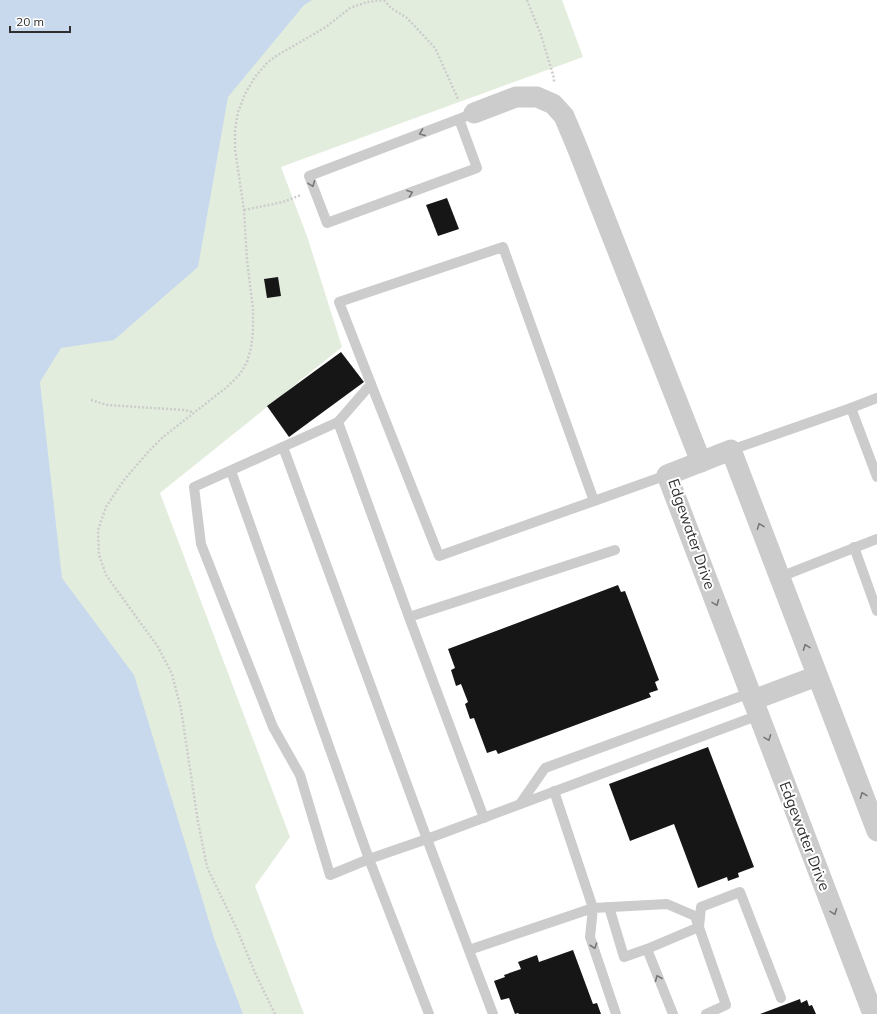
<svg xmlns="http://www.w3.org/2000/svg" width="877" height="1014" font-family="Mulish,sans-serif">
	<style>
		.green { fill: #e3eddd }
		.water { fill: #c8d9ed }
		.building { fill: #161616 }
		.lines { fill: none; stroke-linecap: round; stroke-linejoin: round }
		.path { stroke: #ccc; stroke-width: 2.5; stroke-dasharray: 2 2; stroke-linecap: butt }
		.service { stroke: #ccc; stroke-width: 10 }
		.minor { stroke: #ccc; stroke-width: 21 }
		.oneway { stroke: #767676 }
		.labels { text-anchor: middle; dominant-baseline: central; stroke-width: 4; stroke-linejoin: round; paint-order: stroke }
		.street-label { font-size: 15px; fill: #2f2f2f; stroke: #fff }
	</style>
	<rect width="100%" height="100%" fill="#fff"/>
	<path class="green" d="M0,0H562L583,57L281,167L308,239L342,347L160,493L290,837L255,886L304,1014H0Z"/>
	<path class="water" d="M0,0H312L304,5L228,97L198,267L114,340L61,348L40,382L62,578L134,675L215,941L243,1014H0Z"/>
	<g class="building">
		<path d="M447,198L459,229L438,236L426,205Z"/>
		<path d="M278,277L281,296L267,298L264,279Z"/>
		<path d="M341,352L364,382L289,437L267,406Z"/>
		<path d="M618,585L621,592L625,591L659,680L655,682L658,690L649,693L651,697L498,754L496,750L487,753L474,718L470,719L465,704L468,702L461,684L456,686L451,670L455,668L448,649Z"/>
		<path d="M708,747L754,867L738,873L739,877L728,881L727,877L698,888L674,824L630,841L609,784Z"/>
		<path d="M573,950L593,1004L597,1003L601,1014H519L518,1013L515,1014L509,998L501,1000L494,981L505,977L504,975L521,969L518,962L537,955L539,962Z"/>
		<path d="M800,999L801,1003L807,1000L809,1006L812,1005L816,1014H760Z"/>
	</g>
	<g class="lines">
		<g class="path">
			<path d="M384,0L391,8L407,18L435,48L458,99"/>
			<path d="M527,0L541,35L554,78V82"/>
			<path d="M244,210L283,202L301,195"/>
			<path d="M91,400L107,405L184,410L193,412"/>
			<path d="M275,1014L256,975L236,927L207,867L198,822L181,709L172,674L158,647L106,575L99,555L98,530L106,507L124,480L149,451L163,437L227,387L240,374L247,362L251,348L253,331V309L247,260L244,210L235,149V130L238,112L245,94L255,77L267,63L276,56L326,27L350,8L367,2L383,0"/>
		</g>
		<g class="service">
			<path d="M459,119L477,168L327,223L309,176L459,119L474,113"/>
			<path d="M371,384L439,556L594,501"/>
			<path d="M851,408L877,398"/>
			<path d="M338,422L371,384L339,302L503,247L594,501L667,475"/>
			<path d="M283,447L427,839L759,715"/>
			<path d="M731,450L851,408L877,477"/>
			<path d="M231,471L369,859L330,875L300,775L273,727L201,544L194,487L338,422L409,617"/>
			<path d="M854,547L877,611"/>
			<path d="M780,577L877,539"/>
			<path d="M520,804L545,768L750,693"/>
			<path d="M484,818L409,617L615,550"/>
			<path d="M609,907L624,957L647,949L673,1014"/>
			<path d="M647,949L699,927L701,907L740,892L781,998"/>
			<path d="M469,950L593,908L554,791"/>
			<path d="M429,1014L369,859L427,839L493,1014"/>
			<path d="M616,1014L590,937L593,908L667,904L695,916L726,1005L706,1014"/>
		</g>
		<g class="minor">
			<path d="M474,113L516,97H537L553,104L564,116L577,147L701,462"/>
			<path d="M753,700L817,676"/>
			<path d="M873,1014L667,475L731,450L877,831"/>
		</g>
	</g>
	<defs><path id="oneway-chevron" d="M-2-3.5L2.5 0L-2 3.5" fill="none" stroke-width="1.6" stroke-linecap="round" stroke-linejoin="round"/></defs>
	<g class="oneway">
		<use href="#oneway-chevron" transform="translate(422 133) rotate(159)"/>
		<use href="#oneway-chevron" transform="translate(312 184) rotate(69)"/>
		<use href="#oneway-chevron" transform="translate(410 193) rotate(-20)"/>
		<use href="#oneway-chevron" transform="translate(760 526) rotate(-111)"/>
		<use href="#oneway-chevron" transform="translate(716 603) rotate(69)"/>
		<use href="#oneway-chevron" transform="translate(806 647) rotate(-111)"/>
		<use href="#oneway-chevron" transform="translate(768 738) rotate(69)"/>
		<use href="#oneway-chevron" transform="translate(863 795) rotate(-111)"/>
		<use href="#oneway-chevron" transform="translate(834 912) rotate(69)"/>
		<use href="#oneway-chevron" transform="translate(594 946) rotate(71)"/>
		<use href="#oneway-chevron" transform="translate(658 978) rotate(-112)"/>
	</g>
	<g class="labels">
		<g class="street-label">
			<text transform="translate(692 534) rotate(71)">Edgewater Drive</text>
			<text transform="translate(805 836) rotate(69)">Edgewater Drive</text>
		</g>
	</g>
	<path d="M10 26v6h60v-6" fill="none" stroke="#2f2f2f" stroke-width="2"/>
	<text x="16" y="26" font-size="12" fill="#2f2f2f" stroke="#ffffff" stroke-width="3" paint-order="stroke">20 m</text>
</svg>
